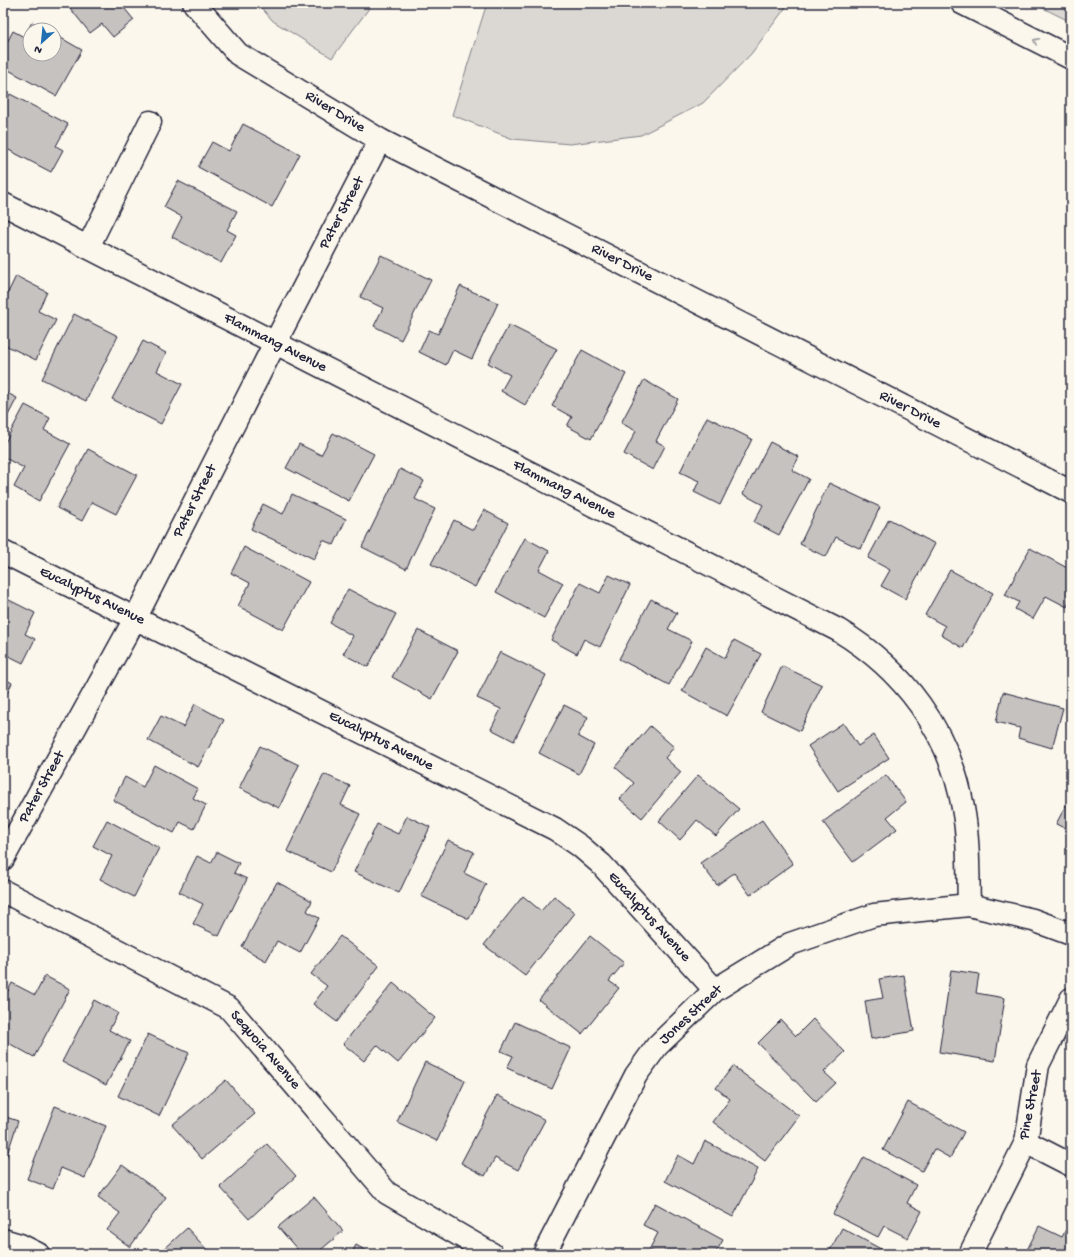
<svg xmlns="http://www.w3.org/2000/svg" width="1074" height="1257" font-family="'Gochi Hand',sans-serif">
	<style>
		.green { fill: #dbd8d3; stroke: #7e7d87 }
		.building { fill: #c6c2c0; stroke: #22223b }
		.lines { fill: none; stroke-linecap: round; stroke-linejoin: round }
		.minor-casing { stroke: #22223b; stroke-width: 25 }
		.minor { stroke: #fbf7ec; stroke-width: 22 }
		.oneway { stroke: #99979c }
		.labels { text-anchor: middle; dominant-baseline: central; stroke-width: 4; stroke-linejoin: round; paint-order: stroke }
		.street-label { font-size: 15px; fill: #22223b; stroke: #fbf7ec }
	</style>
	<rect width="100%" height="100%" fill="#fbf7ec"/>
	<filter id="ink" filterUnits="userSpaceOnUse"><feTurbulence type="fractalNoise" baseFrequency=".025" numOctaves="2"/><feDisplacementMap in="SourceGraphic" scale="8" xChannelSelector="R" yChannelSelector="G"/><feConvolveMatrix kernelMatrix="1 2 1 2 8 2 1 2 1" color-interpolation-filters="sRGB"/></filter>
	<g filter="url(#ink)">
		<g class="green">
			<path d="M257,3H373L332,58L273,21Z"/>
			<path d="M487,3H780L786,7L751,54L703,103L641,135L570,144L513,139L452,115Z"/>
			<path d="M1033,3H1071V22Z"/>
		</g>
		<g class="building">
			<path d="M66,3H120L134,20L113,37L102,24L90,33Z"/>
			<path d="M32,22L47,30H30V54H54V34L82,50L56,96L3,67V50L13,31L24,37Z"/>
			<path d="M10,94L68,124L56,146L63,150L51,172L3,147V107Z"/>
			<path d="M243,124L300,154L272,207L198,167L212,142L229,151Z"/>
			<path d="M178,181L237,211L227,230L236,235L221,263L172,237L182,217L164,207Z"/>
			<path d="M381,255L431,280L401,340L374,326L383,308L360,297Z"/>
			<path d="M16,276L47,292L38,311L56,320L36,360L3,344V303Z"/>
			<path d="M460,286L498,303L472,359L453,350L446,365L419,352L429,330L438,334Z"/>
			<path d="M74,314L118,336L86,401L42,379Z"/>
			<path d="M509,325L557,349L525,405L501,391L510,375L488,363Z"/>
			<path d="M143,341L166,353L157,371L182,384L161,424L112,399Z"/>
			<path d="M582,350L626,374L591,439L567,426L572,417L552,406Z"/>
			<path d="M644,380L678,399L656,441L665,446L653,470L624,454L636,431L621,423Z"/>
			<path d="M3,391L17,398L3,425Z"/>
			<path d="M25,405L50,418L44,430L70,444L39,501L14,487L24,468L3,457V446Z"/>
			<path d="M707,417L752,439L720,505L694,492L699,481L680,472Z"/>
			<path d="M333,433L374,454L349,501L286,468L299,444L321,455Z"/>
			<path d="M770,442L799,457L792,470L809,479L779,535L754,522L763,505L743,494Z"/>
			<path d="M88,449L137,475L116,514L92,502L82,521L57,508Z"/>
			<path d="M400,469L424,481L415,499L435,509L406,569L362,547Z"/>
			<path d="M829,483L880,507L861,549L836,537L826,557L800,544Z"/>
			<path d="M292,494L346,519L334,545L323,540L314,559L251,529L263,504L283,514Z"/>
			<path d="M484,510L508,523L475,587L431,564L454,520L473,530Z"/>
			<path d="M889,519L935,544L905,599L881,586L890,570L868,558Z"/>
			<path d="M525,538L549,551L539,570L563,583L544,618L496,592Z"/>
			<path d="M244,547L309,582L283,630L238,606L250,583L231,573Z"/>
			<path d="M1030,548L1071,570V597L1067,607L1046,596L1033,619L1015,609L1019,602L1005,595Z"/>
			<path d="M950,570L993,593L963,648L941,635L945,626L925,615Z"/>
			<path d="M609,575L630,585L600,647L584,639L577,654L551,640L580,583L600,593Z"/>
			<path d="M348,589L396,614L368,667L343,654L353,636L330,623Z"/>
			<path d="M3,597L35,613L25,634L35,639L23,663L3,653Z"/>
			<path d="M651,599L677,613L668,629L692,641L669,685L619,659Z"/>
			<path d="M418,630L458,651L432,699L392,677Z"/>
			<path d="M734,640L761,654L727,716L682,691L706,647L725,658Z"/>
			<path d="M500,652L546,675L514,741L491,729L501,709L477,698Z"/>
			<path d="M782,666L822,685L800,731L761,712Z"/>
			<path d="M3,678L12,683L3,701Z"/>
			<path d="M1003,692L1063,708L1052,748L1018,738L1020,728L996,722Z"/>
			<path d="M195,704L224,720L198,767L148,740L161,716L183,727Z"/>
			<path d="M564,705L588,717L578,736L594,745L579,774L539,753Z"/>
			<path d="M843,723L858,746L874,735L889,758L838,791L808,746Z"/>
			<path d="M650,726L674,747L665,758L681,772L642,818L620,799L634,783L615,767Z"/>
			<path d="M260,746L299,765L279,808L239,788Z"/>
			<path d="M154,765L198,789L193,798L206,805L194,829L180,822L174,833L113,800L125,777L143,787Z"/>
			<path d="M324,774L350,786L341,805L360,814L331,872L287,851Z"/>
			<path d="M698,775L739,809L716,836L697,820L680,840L659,821Z"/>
			<path d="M886,775L906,802L887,817L897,829L853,862L823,822Z"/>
			<path d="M1071,796V831L1056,824Z"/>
			<path d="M407,816L430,827L399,893L354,872L377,824L398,834Z"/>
			<path d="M107,820L159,848L134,897L100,879L112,856L93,846Z"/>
			<path d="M762,820L793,864L750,895L734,873L717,885L700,863Z"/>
			<path d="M448,840L474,852L464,873L486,884L469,919L421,896Z"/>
			<path d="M1071,840V850L1066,848Z"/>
			<path d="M217,852L239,863L234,873L247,879L219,936L193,924L203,904L179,892L197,856L211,863Z"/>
			<path d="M277,882L312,901L307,911L319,918L300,953L277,941L266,961L242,947Z"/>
			<path d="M523,896L541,911L554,896L575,913L525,976L484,945Z"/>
			<path d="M340,936L379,966L337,1022L313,1004L327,986L311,974Z"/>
			<path d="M590,936L624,963L609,981L619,988L582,1034L539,1000Z"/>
			<path d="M951,970L979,974L976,993L1005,998L995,1061L939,1052Z"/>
			<path d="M904,975L914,1031L871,1039L865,1001L883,998L879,979Z"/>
			<path d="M45,976L70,989L34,1057L3,1040V1000L12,983L35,995Z"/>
			<path d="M393,983L435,1018L398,1063L377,1045L364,1061L343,1044Z"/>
			<path d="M94,1000L118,1013L109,1030L130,1041L106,1085L62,1062Z"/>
			<path d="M813,1019L845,1052L824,1072L836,1083L816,1102L758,1043L781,1020L796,1036Z"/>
			<path d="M515,1022L571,1048L552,1089L507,1068L513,1056L501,1051Z"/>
			<path d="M148,1034L189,1053L159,1116L118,1096Z"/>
			<path d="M425,1062L465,1081L437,1141L397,1122Z"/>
			<path d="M733,1066L799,1116L765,1161L713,1122L730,1099L716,1088Z"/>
			<path d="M226,1080L255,1114L202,1159L172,1125Z"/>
			<path d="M497,1095L545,1120L518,1170L495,1158L485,1176L461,1163Z"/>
			<path d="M908,1102L964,1132L950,1158L934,1149L922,1171L883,1150Z"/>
			<path d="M55,1106L106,1126L85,1178L61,1168L53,1189L27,1179Z"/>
			<path d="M3,1116L18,1121L3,1167Z"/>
			<path d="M705,1141L758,1169L733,1217L665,1181L678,1155L694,1164Z"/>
			<path d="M267,1144L296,1176L249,1219L220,1187Z"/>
			<path d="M864,1157L916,1185L907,1203L922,1211L908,1238L884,1226L878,1237L833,1214Z"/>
			<path d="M122,1165L166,1197L130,1247L107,1230L120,1213L98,1197Z"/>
			<path d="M314,1197L343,1231L316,1254H293L297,1249L278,1227Z"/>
			<path d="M655,1203L723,1240L715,1254H658L649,1250L658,1233L643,1225Z"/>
			<path d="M1071,1220V1254H1025L1039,1226L1062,1237Z"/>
			<path d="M187,1228L211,1254H159Z"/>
			<path d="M842,1228L890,1254H828Z"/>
			<path d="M356,1245L372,1254H351Z"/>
		</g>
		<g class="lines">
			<defs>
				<g id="minor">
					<path d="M194,3L238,54L380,140L1071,492"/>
					<path d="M962,3L1071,58"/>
					<path d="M3,204L838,630C903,669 950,731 963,808C969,840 968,872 969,905"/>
					<path d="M88,247L150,122"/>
					<path d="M3,552L555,829L580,846L601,864L715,990"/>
					<path d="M3,859L136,617L275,343L380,140"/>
					<path d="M3,891L229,1008L387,1193L492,1254"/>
					<path d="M1026,1142L1071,1165"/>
					<path d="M3,1240L20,1245L38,1254"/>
					<path d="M544,1254L636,1075L657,1046L715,990L790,944L874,915L969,905L1033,920L1071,934"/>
					<path d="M970,1254L1026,1142L1038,1065L1071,999"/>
				</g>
			</defs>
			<use href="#minor" class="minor-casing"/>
			<use href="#minor" class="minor"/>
		</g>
		<defs><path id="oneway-chevron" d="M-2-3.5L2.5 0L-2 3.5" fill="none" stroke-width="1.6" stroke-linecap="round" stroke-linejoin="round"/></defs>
		<use class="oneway" href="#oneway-chevron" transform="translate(1036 41) rotate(-153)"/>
	</g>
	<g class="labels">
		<g class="street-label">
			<text transform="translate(335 112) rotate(31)">River Drive</text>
			<text transform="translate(342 213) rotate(-62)">Pater Street</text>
			<text transform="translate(622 263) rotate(27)">River Drive</text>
			<text transform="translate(275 343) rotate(27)">Flammang Avenue</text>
			<text transform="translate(910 410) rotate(27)">River Drive</text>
			<text transform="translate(564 490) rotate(27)">Flammang Avenue</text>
			<text transform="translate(195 501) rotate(-63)">Pater Street</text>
			<text transform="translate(92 596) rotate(26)">Eucalyptus Avenue</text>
			<text transform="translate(381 741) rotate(27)">Eucalyptus Avenue</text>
			<text transform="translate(42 787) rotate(-61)">Pater Street</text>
			<text transform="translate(649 917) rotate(48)">Eucalyptus Avenue</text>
			<text transform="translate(691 1015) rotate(-43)">Jones Street</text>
			<text transform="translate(265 1050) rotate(49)">Sequoia Avenue</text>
			<text transform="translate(1031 1105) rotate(-79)">Pine Street</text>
		</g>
	</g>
	<rect width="1074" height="1257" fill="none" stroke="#fbf7ec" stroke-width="16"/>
	<rect x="8" y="8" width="1058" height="1241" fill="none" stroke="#22223b" stroke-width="1.5" filter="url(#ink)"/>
	<g transform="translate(42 42) rotate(207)"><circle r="19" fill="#fbf7ec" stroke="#a4a2a5"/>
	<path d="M0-3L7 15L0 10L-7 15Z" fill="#1f6fb2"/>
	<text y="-6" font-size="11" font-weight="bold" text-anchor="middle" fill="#22223b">N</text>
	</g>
</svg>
